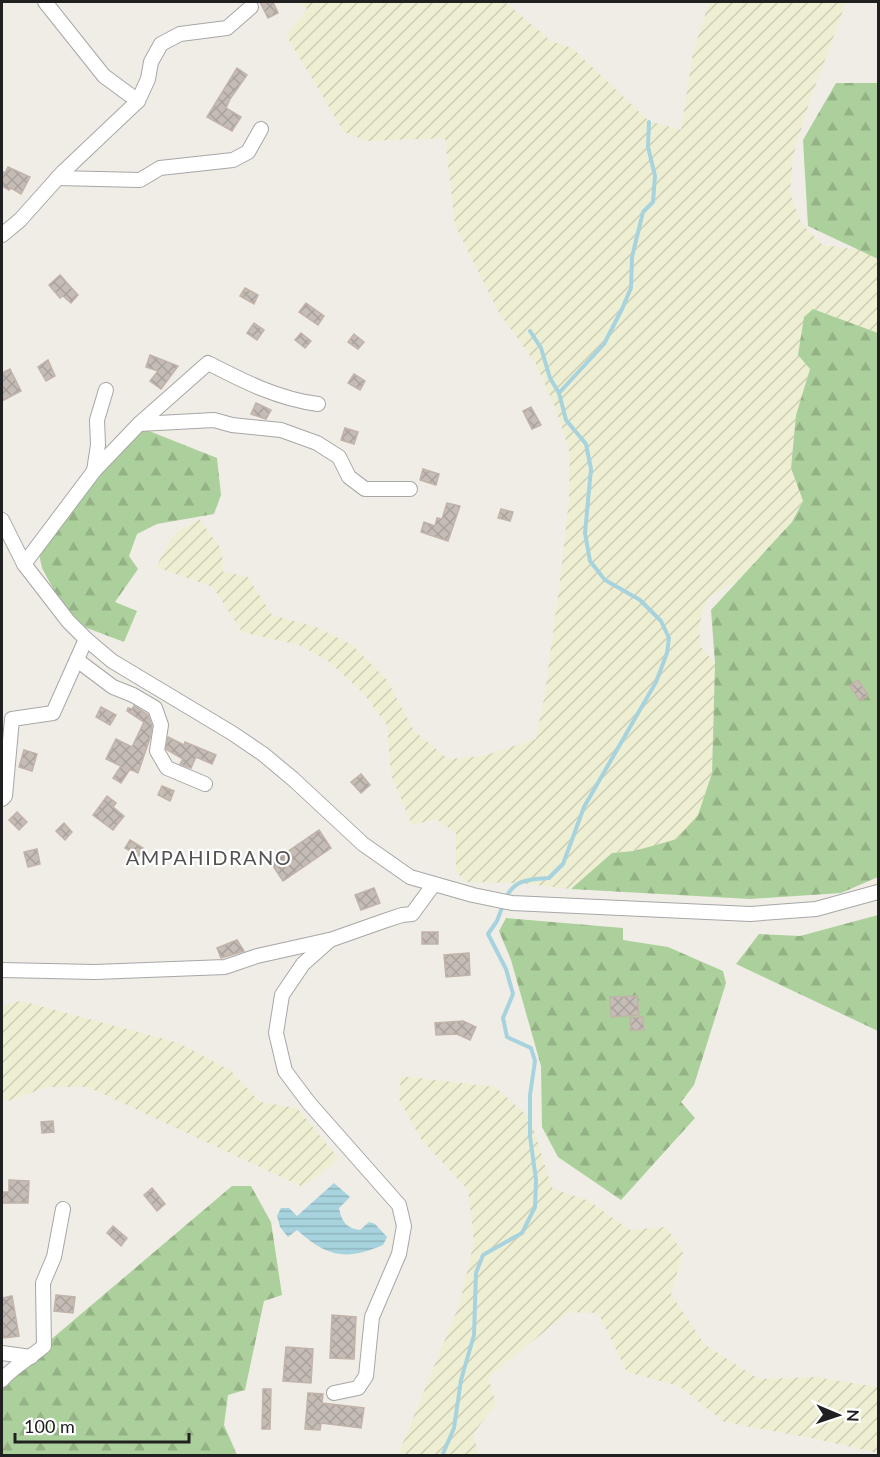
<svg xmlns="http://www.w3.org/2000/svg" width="880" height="1457" font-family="Lato,sans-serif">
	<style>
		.farmland { fill: url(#farmland-furrows) }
		.forest { fill: url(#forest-firs) }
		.water { fill: url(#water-rules) }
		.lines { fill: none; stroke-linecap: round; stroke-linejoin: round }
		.stream { stroke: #a7d3de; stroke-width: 4 }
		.building { fill: url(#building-cross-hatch); stroke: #c2b3a9; stroke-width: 1.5 }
		.minor-casing { stroke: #a7a7a7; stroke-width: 16 }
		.minor { stroke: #fff; stroke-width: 14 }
		.labels { text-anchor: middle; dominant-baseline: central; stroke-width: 4.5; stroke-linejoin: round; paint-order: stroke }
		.neighbourhood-label { font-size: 20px; letter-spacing: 1.5px; fill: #535353; stroke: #fff }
	</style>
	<defs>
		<pattern id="farmland-furrows" width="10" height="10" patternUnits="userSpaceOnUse" patternTransform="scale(1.5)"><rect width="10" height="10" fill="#eeefd2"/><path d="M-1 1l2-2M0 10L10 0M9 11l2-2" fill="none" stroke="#cccdb4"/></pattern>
		<pattern id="forest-firs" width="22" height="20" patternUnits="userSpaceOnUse" patternTransform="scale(1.5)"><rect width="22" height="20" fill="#acd09b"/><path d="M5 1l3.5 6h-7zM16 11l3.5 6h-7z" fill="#94b285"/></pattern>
		<pattern id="water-rules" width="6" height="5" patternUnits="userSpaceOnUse" patternTransform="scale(1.5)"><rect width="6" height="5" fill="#a7d3de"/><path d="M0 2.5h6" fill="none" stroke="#8fb5be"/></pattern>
		<pattern id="building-cross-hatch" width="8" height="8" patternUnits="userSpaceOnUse" patternTransform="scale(1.5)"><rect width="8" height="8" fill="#c5bcb6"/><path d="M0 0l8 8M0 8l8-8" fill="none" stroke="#a9a19c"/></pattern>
	</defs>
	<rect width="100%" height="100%" fill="#f0ede6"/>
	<g class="farmland">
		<path d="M297,2H505L551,41L572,48L649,121L681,130L693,53L709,2H846L809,103L793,156L790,193L802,225L823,245L860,250L878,259V333L813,309L810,369L796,415L791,468L803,501L792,522L737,581L709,597L701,615L699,645L715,663L712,773L698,815L678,839L634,851L612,853L571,889L520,883L467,882L456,872V833L436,819L412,825L391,775L387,725L363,693L327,660L299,645L242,632L213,587L156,567L174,534L199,519L222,550L223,572L247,576L272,615L316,627L352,645L387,680L414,731L448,759L483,756L536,739L544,699L559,589L569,500L570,453L555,407L536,364L498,311L455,225L445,138L367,141L344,132L286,35L307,9Z"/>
		<path d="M21,1001L179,1043L231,1071L260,1102L297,1108L339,1159L303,1187L88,1087H47L2,1103V1005Z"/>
		<path d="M401,1076L495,1087L530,1118L552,1188L589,1201L630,1230L666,1227L683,1253L671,1294L705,1345L759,1379L814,1377L878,1387V1453L816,1439L724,1422L679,1386L627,1372L598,1313L569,1312L488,1377L496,1404L473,1434L479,1455H398L460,1303L474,1242L468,1190L421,1139L399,1099Z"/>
	</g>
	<g class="forest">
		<path d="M836,83H878V259L808,226L803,140Z"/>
		<path d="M813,309L878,333V877L841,893L750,899L571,889L612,853L634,851L677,839L698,815L712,773L715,663L711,610L792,522L803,501L791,468L796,415L810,369L798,355L804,317Z"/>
		<path d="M144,429L217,458L221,495L214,514L157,524L137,534L129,556L138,569L115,602L137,611L124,642L87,628L65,611L42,568L39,554L104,471Z"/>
		<path d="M878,915V1031L736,964L759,934L800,936Z"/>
		<path d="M506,918L623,928V940L668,947L723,971L726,983L694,1085L681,1102L695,1118L621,1200L558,1157L542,1127L541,1066L511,960L499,931Z"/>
		<path d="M232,1186H251L271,1222L282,1295L264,1301L245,1390L228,1395L224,1425L237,1455L2,1456V1381Z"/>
	</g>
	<path class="water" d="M334,1183L350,1197L339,1208C342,1222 346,1228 360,1230L369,1222L375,1224L387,1237L383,1245C346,1261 327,1257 297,1230L288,1237L280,1227L277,1216L281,1208H289L297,1216Z"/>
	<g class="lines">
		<g class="stream">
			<path d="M559,393L604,344L622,309L631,288L632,257L643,212L653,202L655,176L648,147L649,122V126"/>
			<path d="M506,898C514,879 531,879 549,878L563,864L584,807L656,682L667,653L669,638L661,621L640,600L605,580L590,561L585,533L591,469L586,444L566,420L559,393L550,378L541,348L530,331"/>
			<path d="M442,1456L454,1428L461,1380L474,1335L476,1273L483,1255L522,1233L535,1207L536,1180L530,1136V1095L535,1061L531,1048L507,1037L503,1018L513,994L506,969L488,934L497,921L503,905"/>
		</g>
	</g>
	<g class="building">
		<path d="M260,2H273L278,13L268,18Z"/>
		<path d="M237,68L247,75L230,99L226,108L241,117L232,131L207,117Z"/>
		<path d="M8,167L30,177L21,194L11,188L9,190L2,186V171L5,173Z"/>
		<path d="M60,275L78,295L71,303L63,296L60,298L49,285Z"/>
		<path d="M245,288L258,295L254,304L240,296Z"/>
		<path d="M306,303L324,316L318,325L299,312Z"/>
		<path d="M254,323L264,330L257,340L247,333Z"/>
		<path d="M301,333L311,341L305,348L295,340Z"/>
		<path d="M354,334L364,342L358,349L348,342Z"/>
		<path d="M150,355L178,366L161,389L150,381L158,371L146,367Z"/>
		<path d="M48,360L55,376L46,381L38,367Z"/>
		<path d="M10,369L21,391L2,401V373Z"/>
		<path d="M354,374L365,381L360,390L348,383Z"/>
		<path d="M256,403L271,410L266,419L251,414Z"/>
		<path d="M531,407L541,425L532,429L523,411Z"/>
		<path d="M345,428L358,432L354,444L341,440Z"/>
		<path d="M423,469L439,474L436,485L420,480Z"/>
		<path d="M447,503L460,506L448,541L421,532L424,522L435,526L437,518L442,519Z"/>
		<path d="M501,509L513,512L510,521L498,518Z"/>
		<path d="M858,680L868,695L860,701L850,686Z"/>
		<path d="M134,706L148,715L152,726L150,738L138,773L130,769L121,783L113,778L121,766L106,759L116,739L132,747L144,722L127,711L128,708L132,709Z"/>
		<path d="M101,707L116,715L110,725L96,717Z"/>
		<path d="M168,737L184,745L185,742L216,755L212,764L196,757L191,768L180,764L183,759L166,749Z"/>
		<path d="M24,750L37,754L32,771L19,767Z"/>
		<path d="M361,774L370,785L361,793L351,782Z"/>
		<path d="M162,786L174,791L170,801L158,795Z"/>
		<path d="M107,796L116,803L113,807L124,816L113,830L93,815Z"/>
		<path d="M17,812L27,822L19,830L9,820Z"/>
		<path d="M64,823L72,832L65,840L56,831Z"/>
		<path d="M319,830L331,848L283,881L271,863Z"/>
		<path d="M130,840L143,848L139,856L125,848Z"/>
		<path d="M37,849L40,864L28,867L24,852Z"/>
		<path d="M374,888L380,903L361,910L355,895Z"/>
		<rect x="422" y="932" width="16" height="12"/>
		<path d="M237,940L244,951L221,958L217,948Z"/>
		<path d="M469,953L470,975L446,977L444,955Z"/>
		<path d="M637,996L639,1015L611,1017L610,997Z"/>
		<path d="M643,1017L644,1030H631L630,1018Z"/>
		<path d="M463,1021L476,1027L470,1040L457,1034L436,1035L435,1023Z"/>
		<path d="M53,1121L54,1132L42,1133L41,1122Z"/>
		<path d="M9,1180L29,1181L28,1203H2V1192H9Z"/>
		<path d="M152,1188L165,1204L157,1211L144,1195Z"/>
		<path d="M113,1226L127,1238L121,1246L107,1233Z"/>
		<path d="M56,1295L75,1297L73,1313L54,1311Z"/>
		<path d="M12,1296L19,1336L4,1338L2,1321V1298Z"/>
		<path d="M332,1315L356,1317L354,1359L330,1358Z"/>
		<path d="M286,1347L313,1349L311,1383L283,1381Z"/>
		<path d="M263,1389H271L270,1429H262Z"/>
		<path d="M308,1393L323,1394L322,1403L364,1408L361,1428L321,1423L320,1430L305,1429Z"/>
	</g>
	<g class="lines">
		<defs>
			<g id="minor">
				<path d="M45,2L104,76L138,101"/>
				<path d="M57,178L140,180L160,168L233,160L248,152L261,129"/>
				<path d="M2,235L20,220L63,172L138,101L148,79L151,62L161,44L180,34L227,28L251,7"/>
				<path d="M139,424L214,420L232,425L281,430L317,443L339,457L349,477L365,489H410"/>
				<path d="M94,471L98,445L97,420L106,390"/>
				<path d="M2,520L24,564L68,621L86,639L112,661L232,733L263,754L293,779L363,844L410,877L473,895L512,903L750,914L816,909L878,892"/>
				<path d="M24,564L94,471L139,424L208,363C243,381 278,399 318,404"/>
				<path d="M77,660L113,687L133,695L155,708L161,725L157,751L167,768L205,784"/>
				<path d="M2,799L5,796L12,719L53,713L86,639"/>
				<path d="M2,970L95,972L225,967L257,956L329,940"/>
				<path d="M2,1353L31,1357"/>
				<path d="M2,1380C14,1366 30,1358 44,1346L43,1283L54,1257L63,1209"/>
				<path d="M334,1393L358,1388L366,1376L372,1317L399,1254L404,1226L399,1205L309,1103L285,1071L276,1033L282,995L303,964L330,940L384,921L402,915L412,914L434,884"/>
			</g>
		</defs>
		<use href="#minor" class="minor-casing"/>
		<use href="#minor" class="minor"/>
	</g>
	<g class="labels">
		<g class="neighbourhood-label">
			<text x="209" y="857">AMPAHIDRANO</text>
		</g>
	</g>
	<rect width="880" height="1457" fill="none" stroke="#202020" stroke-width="6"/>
	<g transform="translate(838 1415) rotate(92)" stroke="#ffffff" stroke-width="4.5" paint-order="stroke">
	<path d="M0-4.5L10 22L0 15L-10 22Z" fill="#202020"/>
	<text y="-9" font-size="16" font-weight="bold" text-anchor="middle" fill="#202020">N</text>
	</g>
	<path d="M15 1433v9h174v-9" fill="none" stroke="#202020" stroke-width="3"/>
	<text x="24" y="1433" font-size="18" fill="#202020" stroke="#ffffff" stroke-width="4.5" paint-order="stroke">100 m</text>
</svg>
